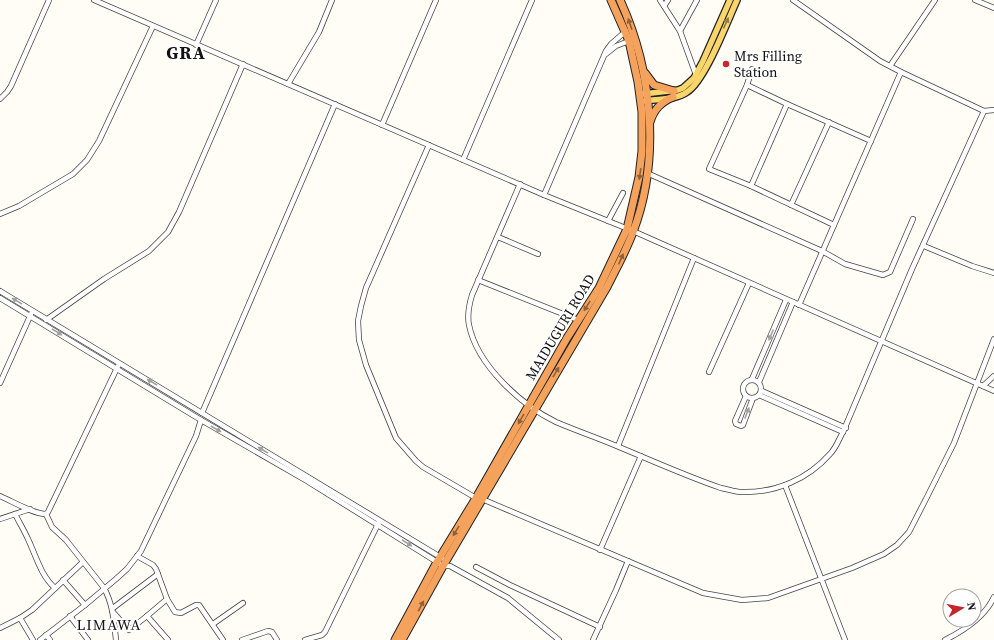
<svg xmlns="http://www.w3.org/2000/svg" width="994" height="640" font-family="'Source Serif 4',serif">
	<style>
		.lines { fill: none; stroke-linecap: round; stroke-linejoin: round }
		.minor-casing { stroke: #444; stroke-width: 6 }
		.major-casing { stroke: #222; stroke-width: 8 }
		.highway-casing { stroke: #222; stroke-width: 9 }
		.minor { stroke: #fff; stroke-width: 4.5 }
		.major { stroke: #f9d66b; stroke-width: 5.5 }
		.highway { stroke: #f5a25d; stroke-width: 7 }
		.oneway { fill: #917d42 }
		.oneway2 { fill: #8e613b }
		.oneway3 { fill: #a0a0a0 }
		.poi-dot { fill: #c4262e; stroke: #fff; stroke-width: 1.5 }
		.labels { text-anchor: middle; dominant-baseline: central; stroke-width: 4; stroke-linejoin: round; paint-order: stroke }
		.poi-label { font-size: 14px; fill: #111; stroke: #fff; text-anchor: start }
		.street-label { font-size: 14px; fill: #111; stroke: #fff }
		.neighbourhood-label { font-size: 15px; letter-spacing: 1px; fill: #111; stroke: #fff }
		.district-label { font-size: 18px; font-weight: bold; letter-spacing: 1px; fill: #111; stroke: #fff }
	</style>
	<rect width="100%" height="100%" fill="#fffdf5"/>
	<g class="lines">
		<defs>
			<g id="minor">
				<path d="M94,0L544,195L633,231L994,391"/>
				<path d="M660,0L680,31L696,75"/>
				<path d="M793,0L880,61L901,72L984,111L994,110"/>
				<path d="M975,0L994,8"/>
				<path d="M664,6L668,0"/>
				<path d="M680,31L697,0"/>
				<path d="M196,45L216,0"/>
				<path d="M606,54L616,46L629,41"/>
				<path d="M890,66L935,0"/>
				<path d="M288,84L319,32L332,0"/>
				<path d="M747,85L787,104"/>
				<path d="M0,99L7,92L11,86L49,0"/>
				<path d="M382,125L436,0"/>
				<path d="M429,145L366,288L361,306L358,321L359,340L366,365L396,438L416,461L423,467L476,498"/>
				<path d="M463,160L532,0"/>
				<path d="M647,173L822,251L845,264L883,275L890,272L913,219"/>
				<path d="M520,184L472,295C469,305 467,315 469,325C477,365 521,405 556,422C577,431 598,438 619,447C653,461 686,476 721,488C728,489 735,492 742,492C776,493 808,479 830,454C836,448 839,439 843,432L912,269L984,111"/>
				<path d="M751,186L709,169L747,85L752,69"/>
				<path d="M544,195L606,51L611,44L626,31"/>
				<path d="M791,205L829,122"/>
				<path d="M0,214L19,206L73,174L87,160L99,141L153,26"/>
				<path d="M608,221L623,193"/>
				<path d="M834,225L751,186L787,104L871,141"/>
				<path d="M498,237L538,254"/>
				<path d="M924,246L972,266L994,273"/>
				<path d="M478,280L578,320"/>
				<path d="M0,291L442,558"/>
				<path d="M0,298L201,420L307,481L437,562L443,566H450L508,598L559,640"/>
				<path d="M799,305L901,72"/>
				<path d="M46,320L104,279L149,251L168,232L179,212L243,64"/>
				<path d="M709,372L749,283"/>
				<path d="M752,379L786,300"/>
				<circle cx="752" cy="389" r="9"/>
				<path d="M759,382L793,302"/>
				<path d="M0,383L31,314"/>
				<path d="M983,386L994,376"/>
				<path d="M762,391L846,428"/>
				<path d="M759,395L843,432"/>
				<path d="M746,396L735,421L736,424L741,426L743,425L753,398"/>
				<path d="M202,413L335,104"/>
				<path d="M618,446L694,258"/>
				<path d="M785,485L845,640"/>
				<path d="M0,496C12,501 33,514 46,514"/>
				<path d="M482,499L703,593L742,600L768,598L852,568L884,554L897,545L909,532L927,497L954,443L994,339"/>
				<path d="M15,514C19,522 24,530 28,539C36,556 41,576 55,588"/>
				<path d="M46,514L48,512L118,366"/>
				<path d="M46,514L52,527L66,540L104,588C113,604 114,622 116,640"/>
				<path d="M0,519L30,509"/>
				<path d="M600,550L641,456"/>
				<path d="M137,556L153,565L156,569L167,599L175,612L181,613L196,605H199L223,640"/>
				<path d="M476,567L510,585L600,627"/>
				<path d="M63,580L85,605"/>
				<path d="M167,599L147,616L168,640"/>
				<path d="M113,608L158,574"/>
				<path d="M112,611L129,630L147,616"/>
				<path d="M70,616L88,640"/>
				<path d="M20,618L33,640"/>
				<path d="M213,624L243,603"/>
				<path d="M0,628L20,618L32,610L83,562"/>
				<path d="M46,635L50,640"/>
				<path d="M40,640L85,605L116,579L127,569L141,551L196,436L201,420"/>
				<path d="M242,640L268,631L272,632L277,640"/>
				<path d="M305,640L322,635L325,632L379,522"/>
				<path d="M593,640L616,590L628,561"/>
				<path d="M945,640C963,631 985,617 994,597"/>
			</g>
			<g id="major">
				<path d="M643,94L678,90L683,88L694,78L703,61L730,0"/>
				<path d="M645,101C658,99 676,100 687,92C705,81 727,22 737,0"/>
			</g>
			<g id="highway">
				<path d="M645,73L654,85L674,91"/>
				<path d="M650,122C654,109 661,102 673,97"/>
				<path d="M395,640L437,562L476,498L567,338L599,288L627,229L639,177L642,151V112L638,82L629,41L611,0"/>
				<path d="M402,640L443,566L607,287C616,269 626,251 633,232C661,158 652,70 620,0"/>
			</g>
		</defs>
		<use href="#minor" class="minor-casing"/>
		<use href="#major" class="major-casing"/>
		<use href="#highway" class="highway-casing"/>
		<use href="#minor" class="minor"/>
		<use href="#major" class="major"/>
		<use href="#highway" class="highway"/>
	</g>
	<defs><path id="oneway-solid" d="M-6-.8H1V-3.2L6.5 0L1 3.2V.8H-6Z"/></defs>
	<use class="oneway" href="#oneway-solid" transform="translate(726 23) rotate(-65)"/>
	<g class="oneway2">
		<use href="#oneway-solid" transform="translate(630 24) rotate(-109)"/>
		<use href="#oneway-solid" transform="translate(640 174) rotate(98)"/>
		<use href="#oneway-solid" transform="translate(621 259) rotate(-66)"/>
		<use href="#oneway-solid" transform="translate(587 306) rotate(122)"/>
		<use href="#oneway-solid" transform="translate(556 372) rotate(-59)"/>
		<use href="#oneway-solid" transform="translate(521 419) rotate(120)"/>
		<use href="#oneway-solid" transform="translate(456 531) rotate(121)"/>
		<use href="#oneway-solid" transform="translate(421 606) rotate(-62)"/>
	</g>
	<g class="oneway3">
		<use href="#oneway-solid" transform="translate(17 301) rotate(-149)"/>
		<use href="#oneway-solid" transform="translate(57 332) rotate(32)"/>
		<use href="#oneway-solid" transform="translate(771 335) rotate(113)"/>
		<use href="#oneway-solid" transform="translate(152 382) rotate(-149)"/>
		<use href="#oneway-solid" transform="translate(747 413) rotate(-69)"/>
		<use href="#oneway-solid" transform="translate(216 429) rotate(30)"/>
		<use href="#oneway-solid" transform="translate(263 450) rotate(-149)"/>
		<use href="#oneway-solid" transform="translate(407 543) rotate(32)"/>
	</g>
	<circle class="poi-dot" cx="726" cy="64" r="4"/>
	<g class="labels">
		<g class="poi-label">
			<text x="734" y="56">Mrs Filling<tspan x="734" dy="16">Station</tspan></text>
		</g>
		<g class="street-label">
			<text transform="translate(560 327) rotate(-59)">MAIDUGURI ROAD</text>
		</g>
		<g class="neighbourhood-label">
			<text x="109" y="624">LIMAWA</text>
		</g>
		<g class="district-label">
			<text x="186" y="52">GRA</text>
		</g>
	</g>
	<g transform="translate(962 608) rotate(80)"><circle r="19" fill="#ffffff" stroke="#a0a0a0"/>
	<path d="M0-3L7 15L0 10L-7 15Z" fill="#c4262e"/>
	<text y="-6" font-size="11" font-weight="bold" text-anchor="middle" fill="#111111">N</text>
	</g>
</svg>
